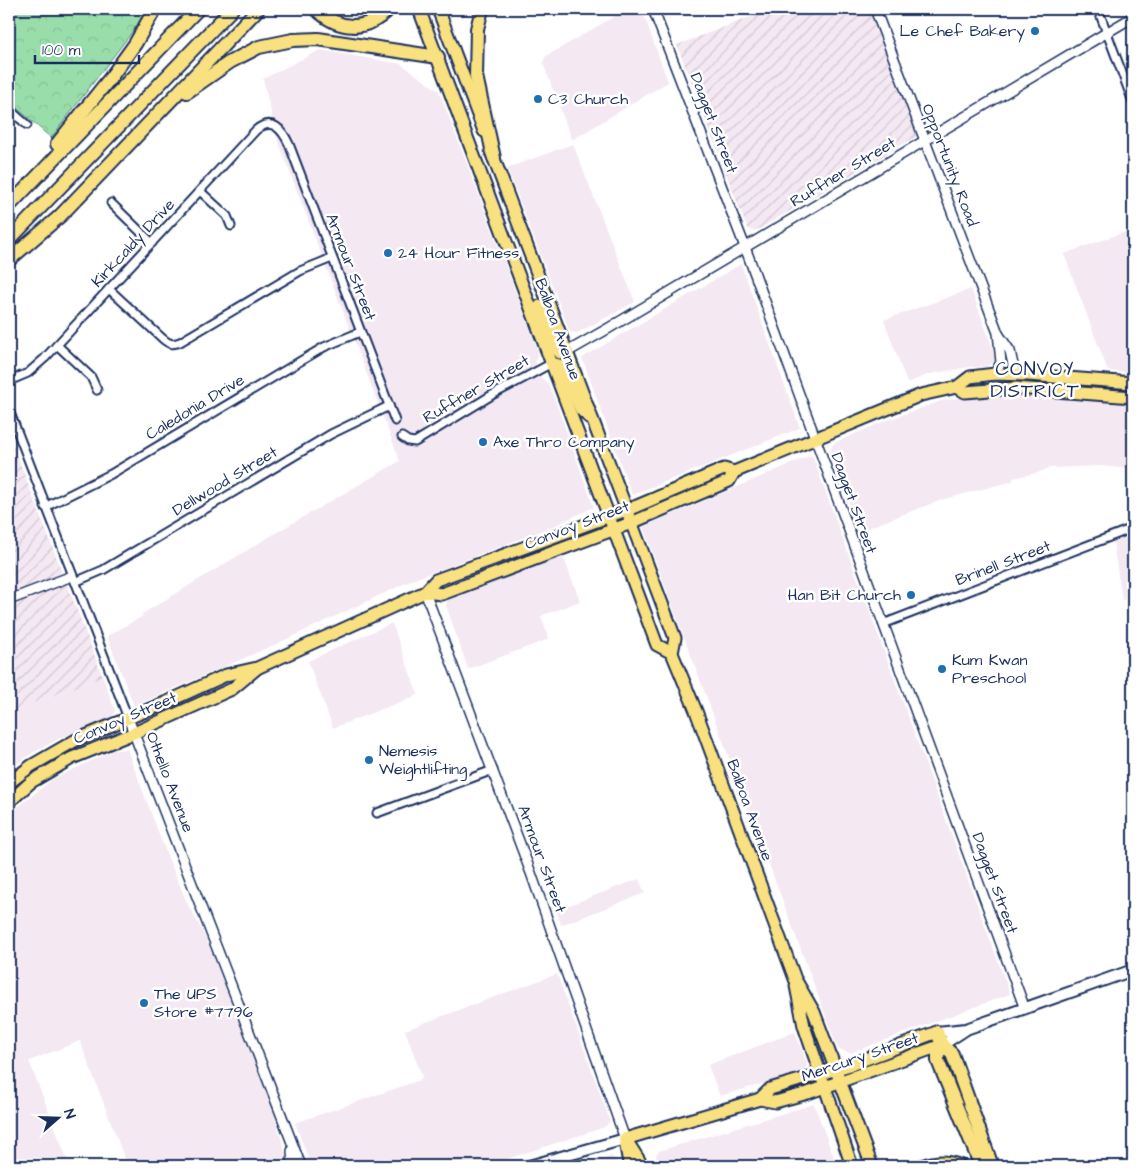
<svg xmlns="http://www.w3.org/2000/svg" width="1142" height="1175" font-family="'Architects Daughter',sans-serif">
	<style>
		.built { fill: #f4e8f3 }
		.industrial { fill: url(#industrial-furrows) }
		.forest { fill: url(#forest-crowns); stroke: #5a8684 }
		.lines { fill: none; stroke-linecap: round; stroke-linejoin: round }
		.minor-casing { stroke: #1b2f5e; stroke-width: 11 }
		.tertiary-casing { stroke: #1b2f5e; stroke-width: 12 }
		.secondary-casing { stroke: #1b2f5e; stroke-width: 14 }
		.primary-casing { stroke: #1b2f5e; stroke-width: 15 }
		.motorway-casing { stroke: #1b2f5e; stroke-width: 16 }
		.minor { stroke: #fff; stroke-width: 7 }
		.tertiary { stroke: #fff; stroke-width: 9 }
		.secondary { stroke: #fff; stroke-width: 10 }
		.primary { stroke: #f9e181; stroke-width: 11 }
		.motorway { stroke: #f9e181; stroke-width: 12 }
		.poi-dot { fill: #1f6fb2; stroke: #fff; stroke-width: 2 }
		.labels { text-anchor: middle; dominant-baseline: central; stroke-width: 5; stroke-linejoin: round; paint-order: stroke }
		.poi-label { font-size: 16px; fill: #1b2f5e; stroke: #fff; text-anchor: start }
		.street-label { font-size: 16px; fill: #1b2f5e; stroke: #fff }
		.quarter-label { font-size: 19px; letter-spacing: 1px; fill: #1b2f5e; stroke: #fff }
	</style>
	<defs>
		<pattern id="industrial-furrows" width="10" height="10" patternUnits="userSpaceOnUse" patternTransform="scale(1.25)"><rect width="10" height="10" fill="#f4e8f3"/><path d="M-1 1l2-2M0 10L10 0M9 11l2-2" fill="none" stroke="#d1c7d3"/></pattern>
		<pattern id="forest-crowns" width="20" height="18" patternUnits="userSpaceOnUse" patternTransform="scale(1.25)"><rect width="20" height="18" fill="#99deaa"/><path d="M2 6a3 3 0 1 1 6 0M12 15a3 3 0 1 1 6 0" fill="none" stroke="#83bf95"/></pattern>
	</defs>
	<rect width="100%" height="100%" fill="#fff"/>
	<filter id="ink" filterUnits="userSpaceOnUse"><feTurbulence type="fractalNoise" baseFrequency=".02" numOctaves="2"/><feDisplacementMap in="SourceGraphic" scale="10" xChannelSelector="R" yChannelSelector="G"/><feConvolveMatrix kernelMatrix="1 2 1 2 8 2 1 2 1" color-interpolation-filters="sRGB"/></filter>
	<g filter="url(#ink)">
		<g class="built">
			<path d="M627,9H639L642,10L668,82L572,140L543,63L545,57Z"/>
			<path d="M320,50L401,64L439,91L538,351V358L535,361L541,378L548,383L552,392L594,507L554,526L412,580L283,641L134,706L107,636L143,616L142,614L279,531L400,461L278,141L263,79Z"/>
			<path d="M573,144L635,302L577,333L570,332L507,168Z"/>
			<path d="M1133,229V373L1108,371L1064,254Z"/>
			<path d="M741,264L800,428L632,495L582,358Z"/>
			<path d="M971,289L996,357L995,360L991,364L985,367H970L930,374L907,383L884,320Z"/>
			<path d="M1028,392L1133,401V469L1100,466L1049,468L1037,473L1013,478V481L941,500L860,531L830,456L831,448L834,443L885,421L941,401L963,397Z"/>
			<path d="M812,455L1010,994L850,1053L838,1049L643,527Z"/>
			<path d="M1133,535V599L1122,600L1113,542Z"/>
			<path d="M563,556L580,601L541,616L549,639L468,669L446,605L448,600Z"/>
			<path d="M392,623L418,695L333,728L308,661Z"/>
			<path d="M103,677L115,711L112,717L58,739L26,757L9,771V712Z"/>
			<path d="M127,749L167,855L188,905L204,934L226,989L272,1107L289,1166H183L126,1162L80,1041L29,1061L67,1159L9,1157V814L53,779L114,750Z"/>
			<path d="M639,879L645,893L561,925L556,910Z"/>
			<path d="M557,974L610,1121L605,1127L486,1166H311L295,1123L423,1079L405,1030Z"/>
			<path d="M795,1032L807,1064L803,1072L720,1096L708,1065Z"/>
			<path d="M814,1104L837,1166H657L656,1155L659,1151Z"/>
			<path d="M612,1156L617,1162L618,1166H579Z"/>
		</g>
		<g class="industrial">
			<path d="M771,9H868L917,136L759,229L753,231L747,228L677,45Z"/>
			<path d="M9,435L103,677L9,712Z"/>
		</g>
		<path class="forest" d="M9,9H147L145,15L51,138L9,101Z"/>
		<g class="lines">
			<defs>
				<g id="minor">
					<path d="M1098,9L1133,102"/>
					<path d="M9,109L27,125"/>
					<path d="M200,191L227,216L231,226"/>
					<path d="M111,203L152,243"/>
					<path d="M109,289L163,339C169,344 172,345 180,342L300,271L332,258"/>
					<path d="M57,345L91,377L97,390"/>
					<path d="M9,381L28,373L45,358L256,130C272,117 282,129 289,144L395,421"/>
					<path d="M9,410L128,718"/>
					<path d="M402,437L408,441L415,442L492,395L552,363"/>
					<path d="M45,507L111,474L324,347L360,332"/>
					<path d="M75,582L103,570L331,434L389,406"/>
					<path d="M883,624L1133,528"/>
					<path d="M377,813L493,770"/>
				</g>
				<g id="tertiary">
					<path d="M653,9L745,247L1025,1009"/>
					<path d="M875,9L998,333L1001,362L995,374"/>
					<path d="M999,335L1010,351L1015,374"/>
					<path d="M567,352L609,328L1133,17"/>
					<path d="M425,592L531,873L625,1139"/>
					<path d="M9,600L72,576"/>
					<path d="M128,718L301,1166"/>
					<path d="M292,1151L293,1166"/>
				</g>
				<g id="secondary">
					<path d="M937,1032L966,1029L1133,970"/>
					<path d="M942,1045L965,1030"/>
					<path d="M529,1166L625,1139"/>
				</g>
				<g id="primary">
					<path d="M419,9L657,645L672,653"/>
					<path d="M438,9L484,131"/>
					<path d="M491,151L675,638L672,653L696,711L795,979L814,1012L872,1166"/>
					<path d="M540,306L555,347L560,353H564L567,352"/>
					<path d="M552,363L562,366L581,410L592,420"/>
					<path d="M957,387L965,392L1016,388L1133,397"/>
					<path d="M425,592L442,594L631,523L729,481L734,472"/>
					<path d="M9,783L31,766L76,740L167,702L226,675L257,668L425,592L436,580L637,506L724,469L734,472L921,395L957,387L970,377L995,374L1028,375L1133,383"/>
					<path d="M9,802L31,782L72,758L134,733L232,689L256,669"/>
					<path d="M796,986L804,1026L852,1166"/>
					<path d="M760,1099L770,1089L850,1065L937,1032"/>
					<path d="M625,1139L760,1099L775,1102L808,1093L942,1045"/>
				</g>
				<g id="motorway">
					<path d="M316,9C339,31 366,32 389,9"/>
					<path d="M482,9L477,29L476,76L494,158"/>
					<path d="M187,92L230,62L259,47L293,40L318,39L438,57"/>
					<path d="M57,144L111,77L135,44L155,9"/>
					<path d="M9,206L198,9"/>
					<path d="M9,240L232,9"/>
					<path d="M9,260L60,216L258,9"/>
					<path d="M937,1032L942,1045L952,1054L992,1166"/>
					<path d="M942,1045L938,1054V1061L981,1166"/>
					<path d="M625,1139L642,1166"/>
					<path d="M626,1144L630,1166"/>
					<path d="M923,1166C936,1161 947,1161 960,1166"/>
				</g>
			</defs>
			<use href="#minor" class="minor-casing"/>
			<use href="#tertiary" class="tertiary-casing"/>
			<use href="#secondary" class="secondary-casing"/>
			<use href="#primary" class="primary-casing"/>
			<use href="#motorway" class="motorway-casing"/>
			<use href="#minor" class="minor"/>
			<use href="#tertiary" class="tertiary"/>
			<use href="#secondary" class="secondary"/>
			<use href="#primary" class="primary"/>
			<use href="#motorway" class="motorway"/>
		</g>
	</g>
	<g class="poi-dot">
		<circle cx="1035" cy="31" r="5"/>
		<circle cx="538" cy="99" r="5"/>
		<circle cx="388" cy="253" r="5"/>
		<circle cx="483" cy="442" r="5"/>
		<circle cx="911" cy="595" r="5"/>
		<circle cx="942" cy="669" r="5"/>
		<circle cx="369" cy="760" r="5"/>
		<circle cx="144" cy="1003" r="5"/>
	</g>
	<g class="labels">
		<g class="poi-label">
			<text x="1025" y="31" text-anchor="end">Le Chef Bakery</text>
			<text x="548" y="99">C3 Church</text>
			<text x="398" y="253">24 Hour Fitness</text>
			<text x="493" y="442">Axe Thro Company</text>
			<text x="901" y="595" text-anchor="end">Han Bit Church</text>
			<text x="952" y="660">Kum Kwan<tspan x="952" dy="18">Preschool</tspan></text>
			<text x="379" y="751">Nemesis<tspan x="379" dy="18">Weightlifting</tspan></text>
			<text x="154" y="994">The UPS<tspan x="154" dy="18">Store #7796</tspan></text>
		</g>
		<g class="street-label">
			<text transform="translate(714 123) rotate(69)">Dagget Street</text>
			<text transform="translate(950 165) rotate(69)">Opportunity Road</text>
			<text transform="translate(843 172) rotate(-31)">Ruffner Street</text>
			<text transform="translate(133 243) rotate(-47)">Kirkcaldy Drive</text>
			<text transform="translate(351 267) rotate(69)">Armour Street</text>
			<text transform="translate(558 329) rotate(70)">Balboa Avenue</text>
			<text transform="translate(476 389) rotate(-30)">Ruffner Street</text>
			<text transform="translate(195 407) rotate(-31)">Caledonia Drive</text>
			<text transform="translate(225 481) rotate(-31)">Dellwood Street</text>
			<text transform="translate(854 503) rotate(70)">Dagget Street</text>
			<text transform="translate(577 525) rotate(-21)">Convoy Street</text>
			<text transform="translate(1003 563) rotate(-21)">Brinell Street</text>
			<text transform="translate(125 718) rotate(-23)">Convoy Street</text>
			<text transform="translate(170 782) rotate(69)">Othello Avenue</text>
			<text transform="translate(750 810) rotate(70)">Balboa Avenue</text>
			<text transform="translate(542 859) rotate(70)">Armour Street</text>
			<text transform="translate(995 883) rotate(70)">Dagget Street</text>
			<text transform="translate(860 1057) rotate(-19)">Mercury Street</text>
		</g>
		<g class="quarter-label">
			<text x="1035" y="369">CONVOY<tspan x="1035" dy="22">DISTRICT</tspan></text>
		</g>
	</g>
	<rect width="1142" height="1175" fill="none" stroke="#fff" stroke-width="30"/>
	<rect x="15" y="15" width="1112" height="1145" fill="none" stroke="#1b2f5e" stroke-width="2" filter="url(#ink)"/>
	<g transform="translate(58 1118) rotate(70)" stroke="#ffffff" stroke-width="4" paint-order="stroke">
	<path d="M0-4L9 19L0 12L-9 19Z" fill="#1b2f5e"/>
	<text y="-8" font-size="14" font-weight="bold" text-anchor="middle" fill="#1b2f5e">N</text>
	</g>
	<path d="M35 55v8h104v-8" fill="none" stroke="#1b2f5e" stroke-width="2.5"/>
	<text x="42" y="55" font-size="15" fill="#1b2f5e" stroke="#ffffff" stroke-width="4" paint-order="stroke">100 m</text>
</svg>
